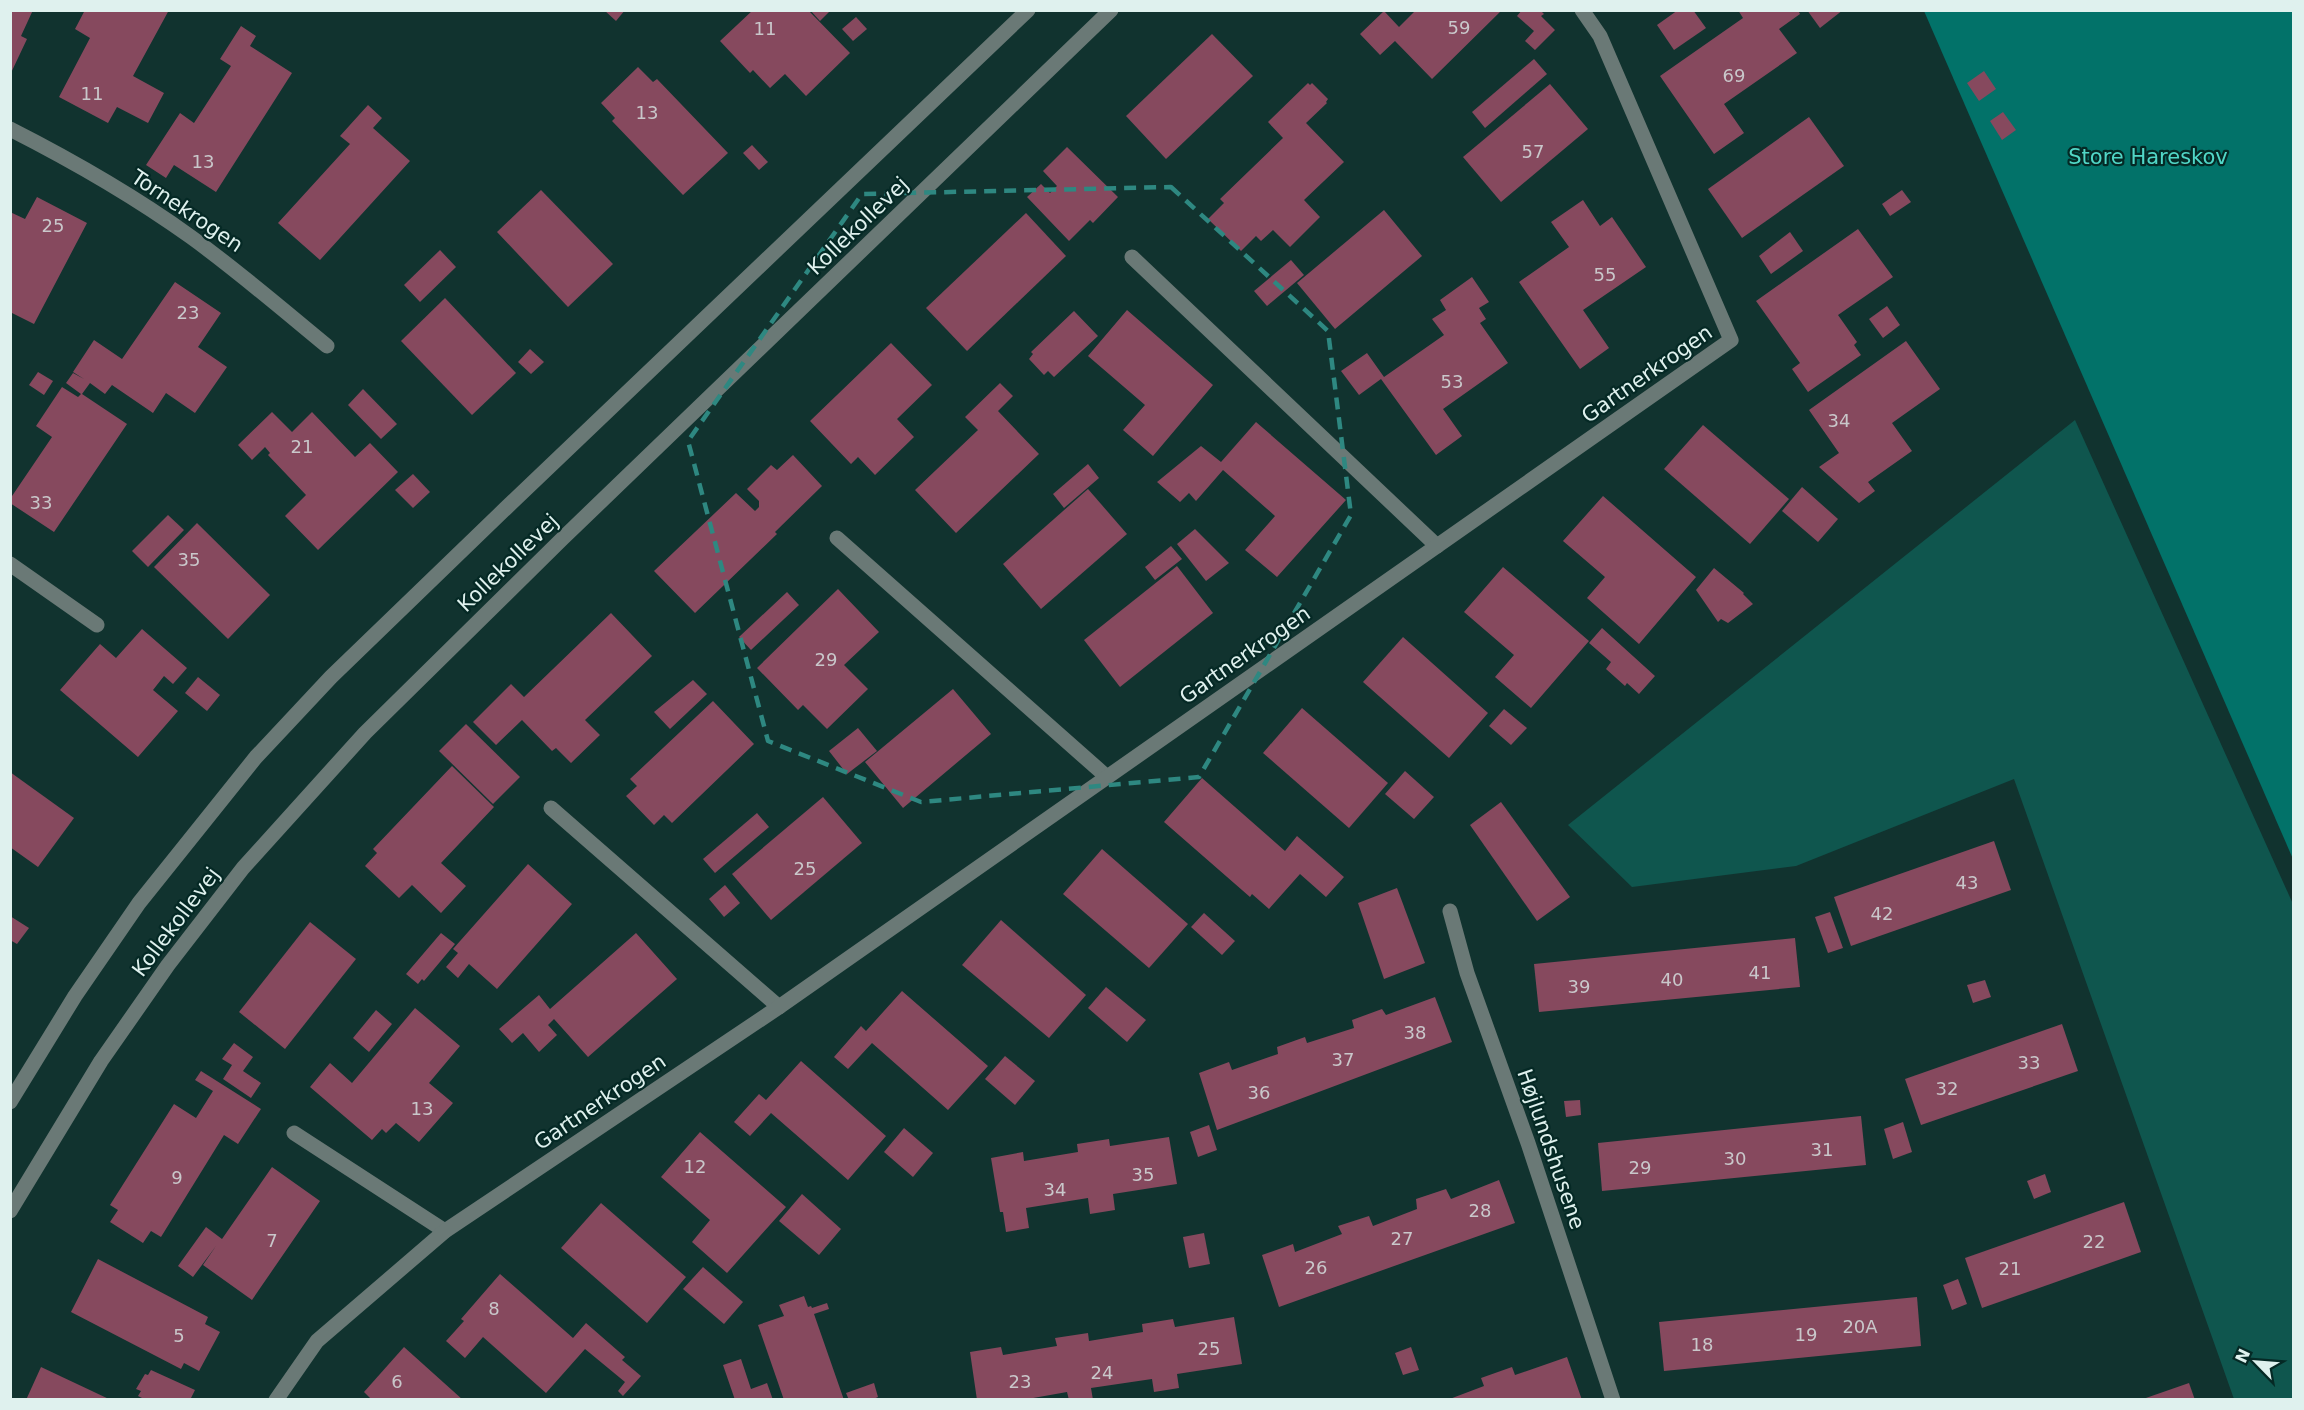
<svg xmlns="http://www.w3.org/2000/svg" width="2304" height="1410" font-family="'DejaVu Sans',sans-serif">
	<style>
		.green { fill: #0f564e }
		.forest { fill: #027269 }
		.building { fill: #86495e }
		.lines { fill: none; stroke-linecap: round; stroke-linejoin: round }
		.minor { stroke: #6a7976; stroke-width: 15 }
		.marked { fill: none; stroke: #2e8881; stroke-width: 4.5; stroke-dasharray: 12 8; stroke-linejoin: round }
		.labels { text-anchor: middle; dominant-baseline: central; stroke-width: 4.5; stroke-linejoin: round; paint-order: stroke }
		.number-label { font-size: 18px; fill: #c9c7ca }
		.park-label { font-size: 21px; fill: #51d7c7; stroke: #052925 }
		.street-label { font-size: 21px; fill: #dff1ee; stroke: #052925 }
	</style>
	<rect width="100%" height="100%" fill="#11332f"/>
	<path class="green" d="M2075,420L2293,904V1399H2234L2014,779L1796,866L1632,887L1568,825Z"/>
	<path class="forest" d="M1924,11H2293V859Z"/>
	<g class="building">
		<path d="M10,10H33L21,36L27,39L10,75Z"/>
		<path d="M85,10H169L133,76L164,93L148,123L117,107L108,123L59,97L90,38L75,29Z"/>
		<path d="M604,10H625L616,21Z"/>
		<path d="M753,10H808L850,53L806,96L785,74L770,88L753,70L750,73L720,41Z"/>
		<path d="M810,10H831L820,21Z"/>
		<path d="M1416,10H1502L1432,79L1395,41L1380,55L1360,34L1384,11L1399,27Z"/>
		<path d="M1522,10H1540L1544,14L1541,16L1555,30L1535,50L1525,41L1534,31L1517,16Z"/>
		<path d="M1678,10H1693L1706,28L1674,50L1657,25Z"/>
		<path d="M1738,10H1798L1800,14L1779,29L1797,53L1724,104L1744,133L1714,154L1660,76L1743,18Z"/>
		<path d="M1807,10H1843L1820,28Z"/>
		<path d="M856,17L867,29L853,41L842,29Z"/>
		<path d="M241,26L256,36L250,46L292,73L216,192L174,165L166,178L146,165L180,113L194,123L231,66L220,59Z"/>
		<path d="M1212,34L1253,76L1166,159L1126,116Z"/>
		<path d="M1534,59L1547,74L1485,128L1472,112Z"/>
		<path d="M638,67L653,82L657,79L728,153L683,195L612,121L615,118L601,103Z"/>
		<path d="M1984,71L1996,89L1979,101L1967,83Z"/>
		<path d="M1308,83L1310,85L1312,83L1328,99L1326,102L1327,103L1306,123L1344,162L1304,200L1320,217L1290,247L1273,230L1261,241L1256,236L1241,251L1208,219L1224,203L1220,199L1283,138L1268,122Z"/>
		<path d="M1550,84L1588,129L1501,202L1463,157Z"/>
		<path d="M368,105L382,118L373,128L410,161L320,260L278,223L350,144L340,136Z"/>
		<path d="M2003,112L2016,130L2002,140L1990,121Z"/>
		<path d="M1809,117L1844,166L1742,238L1708,189Z"/>
		<path d="M752,145L768,162L759,170L743,153Z"/>
		<path d="M1067,147L1118,197L1093,223L1090,220L1069,241L1027,197L1041,184L1050,193L1057,186L1043,171Z"/>
		<path d="M541,190L613,264L568,307L497,232Z"/>
		<path d="M1902,190L1911,202L1890,216L1882,204Z"/>
		<path d="M37,197L87,223L34,324L10,312V212L25,219Z"/>
		<path d="M1583,200L1600,226L1612,217L1646,267L1583,310L1609,348L1580,369L1519,282L1569,247L1551,222Z"/>
		<path d="M1384,210L1422,256L1335,329L1297,283Z"/>
		<path d="M1026,213L1066,256L967,351L926,308Z"/>
		<path d="M1858,229L1893,277L1838,315L1857,342L1854,345L1861,355L1808,392L1792,369L1800,363L1756,301Z"/>
		<path d="M1790,232L1803,251L1771,274L1759,256Z"/>
		<path d="M440,250L456,267L420,302L404,285Z"/>
		<path d="M1291,260L1304,275L1267,306L1254,291Z"/>
		<path d="M1472,277L1489,302L1479,308L1486,319L1480,323L1508,363L1443,409L1462,436L1436,455L1381,379L1359,395L1341,371L1367,353L1384,377L1444,335L1432,319L1446,310L1440,300Z"/>
		<path d="M175,282L221,313L198,347L227,367L195,413L166,393L153,413L112,385L105,394L90,383L82,394L127,424L54,532L10,503V499L52,437L36,426L62,387L78,397L81,394L66,383L73,373L84,379L73,372L94,340L122,359Z"/>
		<path d="M445,298L516,373L472,415L401,341Z"/>
		<path d="M1887,306L1900,325L1883,338L1869,319Z"/>
		<path d="M1127,310L1213,385L1153,456L1123,430L1145,405L1088,356Z"/>
		<path d="M1074,311L1098,336L1054,377L1048,371L1044,375L1029,359L1033,354L1031,352Z"/>
		<path d="M1906,341L1940,389L1892,423L1912,451L1868,482L1875,491L1859,503L1819,467L1839,453L1809,410Z"/>
		<path d="M891,343L932,385L897,419L914,437L875,475L858,457L851,464L810,421Z"/>
		<path d="M530,349L544,362L531,374L518,362Z"/>
		<path d="M38,372L53,381L44,395L29,385Z"/>
		<path d="M1000,383L1013,396L998,411L1039,454L956,533L915,490L978,430L965,417Z"/>
		<path d="M363,389L397,424L381,439L348,405Z"/>
		<path d="M272,412L292,432L312,412L355,457L370,443L398,472L318,550L285,516L306,495L268,455L270,453L265,447L252,460L238,445Z"/>
		<path d="M1256,422L1346,500L1277,577L1245,550L1275,516L1223,470L1196,501L1189,493L1180,502L1157,482L1201,446L1221,462Z"/>
		<path d="M1703,425L1789,499L1750,544L1664,469Z"/>
		<path d="M793,455L822,486L775,532L777,534L695,613L654,571L736,493L755,511L759,507V501L747,489L771,465L777,470Z"/>
		<path d="M1088,464L1099,478L1064,508L1053,494Z"/>
		<path d="M413,474L430,492L413,508L395,490Z"/>
		<path d="M1802,487L1838,519L1818,542L1782,511Z"/>
		<path d="M1088,489L1127,534L1041,609L1003,564Z"/>
		<path d="M1603,496L1696,577L1639,644L1587,598L1605,577L1563,541Z"/>
		<path d="M168,515L184,530L148,567L132,551Z"/>
		<path d="M197,523L270,595L228,639L154,567Z"/>
		<path d="M1195,529L1229,563L1206,581L1177,544Z"/>
		<path d="M1171,546L1182,559L1155,580L1145,567Z"/>
		<path d="M1177,566L1213,613L1120,687L1084,640Z"/>
		<path d="M1503,567L1589,641L1531,708L1495,677L1514,655L1464,612Z"/>
		<path d="M1714,568L1744,593L1743,594L1753,604L1728,623L1721,619L1718,622L1696,590Z"/>
		<path d="M838,589L879,632L844,665L868,689L827,729L803,705L798,710L757,668Z"/>
		<path d="M787,592L799,605L751,650L739,637Z"/>
		<path d="M611,613L652,656L585,720L600,735L571,763L556,748L552,751L522,720L496,745L473,722L511,684L524,697Z"/>
		<path d="M1602,628L1655,676L1639,694L1627,683L1625,686L1606,669L1611,662L1589,643Z"/>
		<path d="M142,629L187,668L173,684L164,676L153,690L178,711L138,757L60,690L100,644L116,658Z"/>
		<path d="M1403,637L1488,713L1449,758L1363,682Z"/>
		<path d="M198,677L220,695L207,711L185,693Z"/>
		<path d="M693,680L707,694L670,729L654,712Z"/>
		<path d="M953,689L991,734L903,808L865,762Z"/>
		<path d="M713,701L754,744L672,823L664,815L654,825L626,796L637,786L630,779Z"/>
		<path d="M1302,708L1388,783L1349,828L1263,753Z"/>
		<path d="M1504,709L1527,728L1511,745L1489,726Z"/>
		<path d="M466,724L520,777L493,804L439,751Z"/>
		<path d="M858,728L877,751L847,774L829,751Z"/>
		<path d="M452,766L494,807L441,863L466,886L441,913L412,885L399,898L365,866L377,853L373,849Z"/>
		<path d="M1405,771L1434,797L1414,819L1385,794Z"/>
		<path d="M10,772L74,818L38,867L10,847Z"/>
		<path d="M1202,778L1285,851L1297,836L1344,877L1326,897L1300,874L1269,909L1252,894L1250,897L1164,822Z"/>
		<path d="M823,797L862,843L771,920L732,874Z"/>
		<path d="M1501,802L1570,897L1537,921L1470,825Z"/>
		<path d="M757,813L769,827L715,873L703,859Z"/>
		<path d="M1994,841L2011,890L1851,946L1834,897Z"/>
		<path d="M1102,849L1188,924L1149,968L1063,894Z"/>
		<path d="M528,864L572,904L497,989L469,964L458,978L446,967L458,953L453,949Z"/>
		<path d="M725,885L740,903L724,917L709,899Z"/>
		<path d="M1397,888L1425,963L1384,979L1358,903Z"/>
		<path d="M1830,912L1843,948L1828,953L1815,917Z"/>
		<path d="M1204,913L1235,941L1222,955L1191,927Z"/>
		<path d="M10,916L29,928L17,944L10,940Z"/>
		<path d="M1001,920L1086,995L1049,1038L962,965Z"/>
		<path d="M310,922L356,959L285,1049L239,1012Z"/>
		<path d="M441,933L455,944L424,981L422,979L418,984L406,974Z"/>
		<path d="M636,933L677,979L588,1057L554,1019L548,1025L557,1035L539,1052L523,1033L512,1043L499,1029L539,995L550,1009Z"/>
		<path d="M1795,938L1800,987L1539,1012L1534,964Z"/>
		<path d="M1985,980L1991,997L1973,1003L1967,985Z"/>
		<path d="M1106,987L1146,1020L1127,1042L1088,1008Z"/>
		<path d="M902,991L988,1066L948,1110L872,1043L848,1069L834,1057L861,1026L866,1031Z"/>
		<path d="M1435,997L1452,1042L1217,1130L1199,1073L1229,1062L1232,1070L1278,1054L1277,1047L1305,1037L1307,1043L1354,1028L1352,1020L1382,1009L1386,1015Z"/>
		<path d="M415,1008L460,1046L429,1083L453,1103L419,1142L396,1123L386,1133L382,1129L372,1140L310,1087L330,1063L352,1083Z"/>
		<path d="M376,1010L392,1024L369,1052L353,1038Z"/>
		<path d="M2062,1024L2078,1071L1921,1125L1905,1079Z"/>
		<path d="M234,1043L253,1057L243,1071L261,1083L251,1098L223,1079L232,1065L222,1059Z"/>
		<path d="M1005,1056L1035,1081L1015,1105L985,1079Z"/>
		<path d="M801,1061L886,1136L848,1180L771,1113L750,1136L734,1122L759,1094L766,1100Z"/>
		<path d="M201,1071L261,1109L238,1144L224,1135L161,1237L151,1231L143,1243L110,1222L118,1210L110,1205L174,1104L196,1118L213,1091L195,1080Z"/>
		<path d="M1580,1100L1581,1115L1566,1117L1564,1101Z"/>
		<path d="M1861,1116L1866,1165L1602,1191L1598,1143Z"/>
		<path d="M1903,1122L1912,1152L1893,1159L1884,1129Z"/>
		<path d="M1209,1125L1217,1150L1198,1157L1190,1132Z"/>
		<path d="M904,1128L933,1153L913,1177L884,1152Z"/>
		<path d="M700,1132L786,1207L727,1273L692,1242L710,1220L661,1177Z"/>
		<path d="M1169,1137L1177,1184L1113,1194L1115,1210L1090,1214L1088,1198L1026,1208L1029,1228L1006,1232L1003,1212H1000L991,1158L1023,1152L1024,1161L1078,1152L1077,1144L1109,1139L1110,1146Z"/>
		<path d="M272,1167L320,1201L252,1300L203,1265L216,1246L193,1277L178,1266L206,1227L222,1239Z"/>
		<path d="M2045,1174L2051,1192L2034,1199L2027,1181Z"/>
		<path d="M1499,1180L1515,1223L1279,1307L1262,1255L1293,1244L1295,1252L1342,1234L1338,1226L1369,1216L1373,1226L1417,1209L1416,1199L1446,1189L1451,1199Z"/>
		<path d="M802,1194L841,1229L819,1255L779,1221Z"/>
		<path d="M2124,1202L2141,1252L1982,1308L1965,1258Z"/>
		<path d="M601,1203L686,1277L647,1323L561,1248Z"/>
		<path d="M1204,1233L1210,1264L1189,1268L1183,1237Z"/>
		<path d="M98,1259L208,1317L205,1324L220,1332L199,1371L184,1363L181,1369L71,1312Z"/>
		<path d="M703,1267L743,1302L724,1324L683,1289Z"/>
		<path d="M500,1274L573,1338L586,1323L625,1357L622,1360L641,1376L623,1396L618,1391L625,1382L585,1349L546,1393L483,1337L465,1358L446,1341L464,1321L461,1319Z"/>
		<path d="M1958,1279L1967,1304L1952,1310L1943,1285Z"/>
		<path d="M804,1296L808,1307L811,1306L812,1308L827,1303L829,1309L814,1314L844,1400H784L758,1325L784,1316L779,1305Z"/>
		<path d="M1917,1297L1921,1346L1664,1371L1659,1322Z"/>
		<path d="M1234,1317L1242,1364L1177,1374L1179,1388L1154,1392L1152,1379L1091,1388L1093,1400H1069L1067,1392L1022,1400H977L970,1352L1001,1347L1003,1355L1057,1346L1055,1338L1088,1333L1089,1341L1143,1332L1142,1324L1173,1319L1175,1327Z"/>
		<path d="M404,1347L463,1400H372L364,1392Z"/>
		<path d="M1411,1347L1419,1370L1403,1375L1395,1353Z"/>
		<path d="M1567,1357L1582,1400H1447L1484,1386L1481,1378L1512,1367L1515,1375Z"/>
		<path d="M741,1359L751,1389L767,1383L773,1400H735L723,1365Z"/>
		<path d="M41,1367L111,1400H26Z"/>
		<path d="M151,1370L195,1390L190,1400H146L138,1396L141,1391L136,1389L145,1374L148,1375Z"/>
		<path d="M874,1383L878,1397L871,1400H849L846,1393Z"/>
		<path d="M2189,1383L2195,1400H2143V1399Z"/>
	</g>
	<g class="lines">
		<g class="minor">
			<path d="M10,129C73,161 134,196 191,237C238,271 282,309 327,346"/>
			<path d="M1132,257L1437,546"/>
			<path d="M837,538L1107,777"/>
			<path d="M10,564L97,625"/>
			<path d="M551,808L779,1007"/>
			<path d="M1450,911L1467,973L1528,1143L1613,1400"/>
			<path d="M10,1102L75,996L139,903L256,757L331,677L505,509L1028,10"/>
			<path d="M294,1133L445,1231"/>
			<path d="M10,1211L101,1061L168,965L243,868L365,733L562,539L1111,10"/>
			<path d="M276,1400L317,1341L445,1231L779,1007L1731,340L1600,36L1582,10"/>
		</g>
	</g>
	<path class="marked" d="M1171,187L1328,331L1351,515L1199,777L921,802L768,741L688,441L862,194Z"/>
	<g class="labels">
		<g class="number-label">
			<text x="1459" y="27">59</text>
			<text x="765" y="28">11</text>
			<text x="1734" y="75">69</text>
			<text x="92" y="93">11</text>
			<text x="647" y="112">13</text>
			<text x="1533" y="151">57</text>
			<text x="203" y="161">13</text>
			<text x="53" y="225">25</text>
			<text x="1605" y="274">55</text>
			<text x="188" y="312">23</text>
			<text x="1452" y="381">53</text>
			<text x="1839" y="420">34</text>
			<text x="302" y="446">21</text>
			<text x="41" y="502">33</text>
			<text x="189" y="559">35</text>
			<text x="826" y="659">29</text>
			<text x="805" y="868">25</text>
			<text x="1967" y="882">43</text>
			<text x="1882" y="913">42</text>
			<text x="1760" y="972">41</text>
			<text x="1672" y="979">40</text>
			<text x="1579" y="986">39</text>
			<text x="1415" y="1032">38</text>
			<text x="1343" y="1059">37</text>
			<text x="2029" y="1062">33</text>
			<text x="1947" y="1088">32</text>
			<text x="1259" y="1092">36</text>
			<text x="422" y="1108">13</text>
			<text x="1822" y="1149">31</text>
			<text x="1735" y="1158">30</text>
			<text x="695" y="1166">12</text>
			<text x="1640" y="1167">29</text>
			<text x="1143" y="1174">35</text>
			<text x="177" y="1177">9</text>
			<text x="1055" y="1189">34</text>
			<text x="1480" y="1210">28</text>
			<text x="1402" y="1238">27</text>
			<text x="272" y="1240">7</text>
			<text x="2094" y="1241">22</text>
			<text x="1316" y="1267">26</text>
			<text x="2010" y="1268">21</text>
			<text x="494" y="1308">8</text>
			<text x="1860" y="1326">20A</text>
			<text x="1806" y="1334">19</text>
			<text x="179" y="1335">5</text>
			<text x="1702" y="1344">18</text>
			<text x="1209" y="1348">25</text>
			<text x="1102" y="1372">24</text>
			<text x="397" y="1381">6</text>
			<text x="1020" y="1381">23</text>
		</g>
		<g class="park-label">
			<text x="2148" y="157">Store Hareskov</text>
		</g>
		<g class="street-label">
			<text transform="translate(187 211) rotate(34)">Tornekrogen</text>
			<text transform="translate(858 226) rotate(-44)">Kollekollevej</text>
			<text transform="translate(1647 374) rotate(-35)">Gartnerkrogen</text>
			<text transform="translate(508 563) rotate(-44)">Kollekollevej</text>
			<text transform="translate(1245 655) rotate(-35)">Gartnerkrogen</text>
			<text transform="translate(176 922) rotate(-53)">Kollekollevej</text>
			<text transform="translate(600 1102) rotate(-34)">Gartnerkrogen</text>
			<text transform="translate(1551 1149) rotate(71)">Højlundshusene</text>
		</g>
	</g>
	<rect width="2304" height="1410" fill="none" stroke="#dff1ee" stroke-width="24"/>
	<g transform="translate(2256 1362) rotate(295)" stroke="#052925" stroke-width="4.5" paint-order="stroke">
	<path d="M0-4.5L10 22L0 15L-10 22Z" fill="#dff1ee"/>
	<text y="-9" font-size="16" font-weight="bold" text-anchor="middle" fill="#dff1ee">N</text>
	</g>
</svg>
